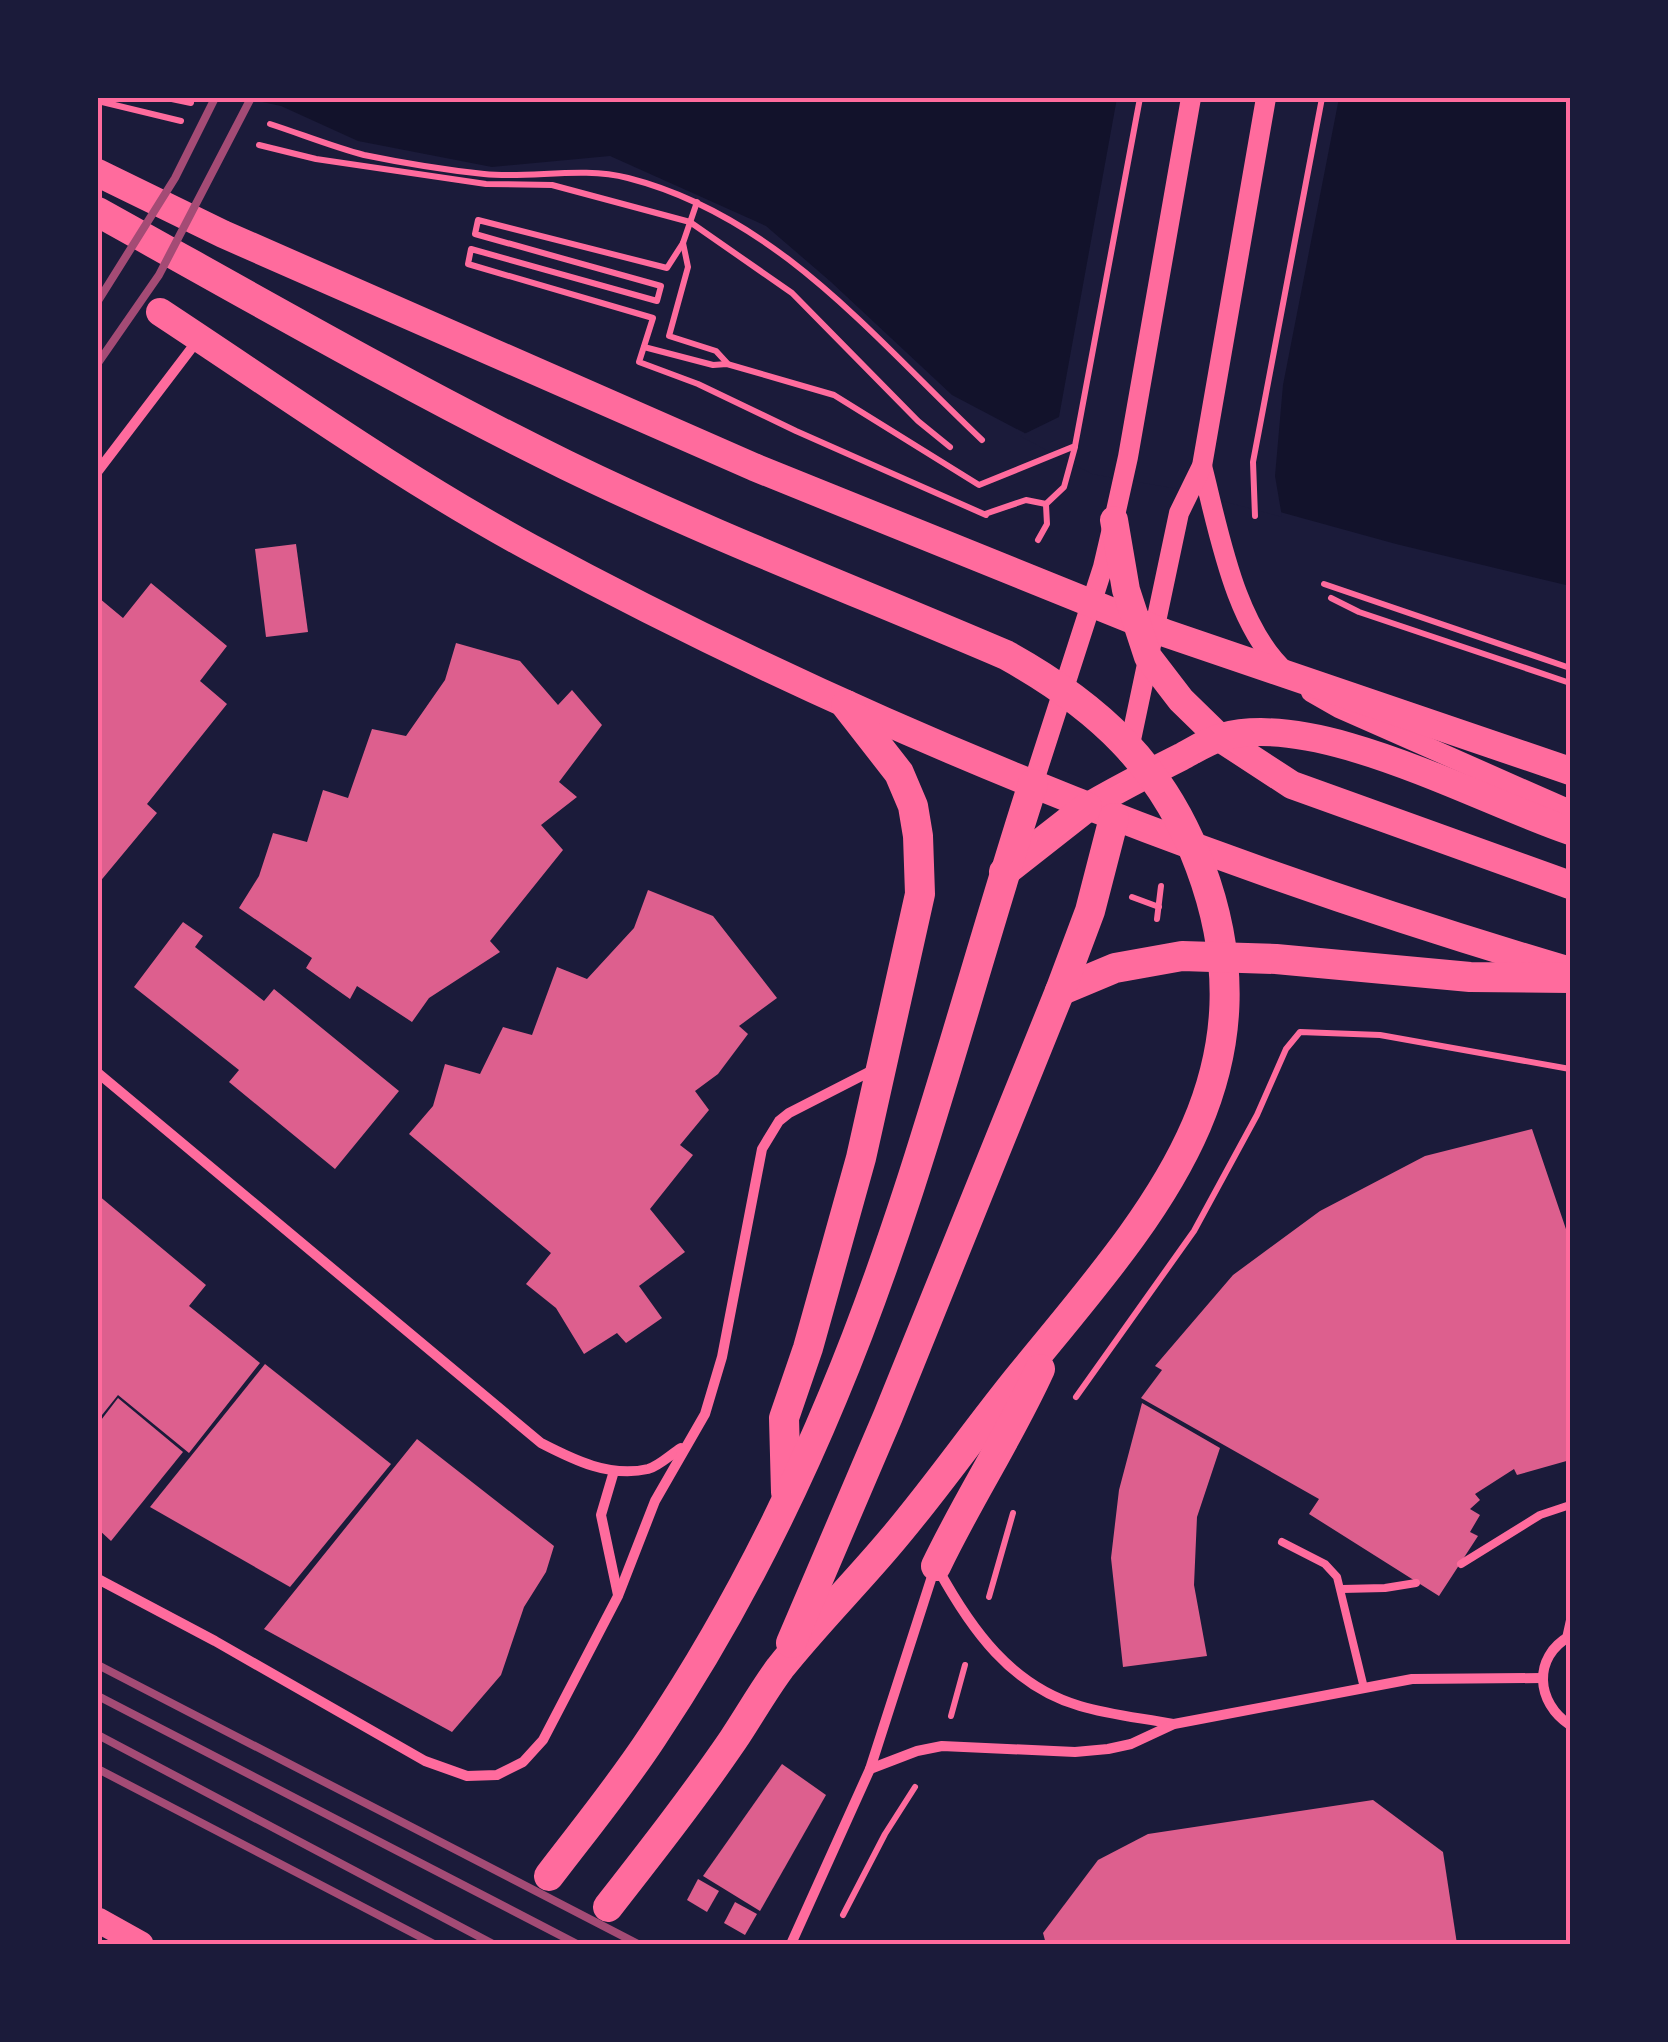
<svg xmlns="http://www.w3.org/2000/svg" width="1668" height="2042" font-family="Rubik,sans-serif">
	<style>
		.water { fill: #12122b }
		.pier { fill: #1b1b3a }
		.building { fill: #dd5f8e }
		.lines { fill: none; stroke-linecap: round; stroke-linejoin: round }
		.path { stroke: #ff6b9d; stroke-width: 6 }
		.service { stroke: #ff6b9d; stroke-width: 8 }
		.minor { stroke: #ff6b9d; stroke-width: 10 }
		.secondary { stroke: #ff6b9d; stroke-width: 20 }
		.primary { stroke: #ff6b9d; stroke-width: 25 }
		.trunk { stroke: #ff6b9d; stroke-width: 28 }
		.motorway { stroke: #ff6b9d; stroke-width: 30 }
		.rail { stroke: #a44b75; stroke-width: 8 }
		.neatline { fill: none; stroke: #ff6b9d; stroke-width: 4 }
	</style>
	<rect width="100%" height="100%" fill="#1b1b3a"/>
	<path class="water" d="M244,98H1570V586L1396,544L1179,484L1093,469L952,395L831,282L766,226L610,156L492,167L358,141L281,106Z"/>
	<path class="pier" d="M1117,98H1339L1283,385L1275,476L1282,517L1178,489L1092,474L1020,436L1059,417Z"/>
	<g class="building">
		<path d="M296,544L308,632L266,637L255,549Z"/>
		<path d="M151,583L227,646L200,681L227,704L147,804L157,813L98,884V600L99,598L123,618Z"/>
		<path d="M456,643L520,661L558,705L572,690L602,725L559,782L577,797L541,825L563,850L490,941L500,952L429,998L412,1022L357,986L350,999L306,968L312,958L239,908L259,876L273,833L307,842L323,790L348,798L372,729L406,736L445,680Z"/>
		<path d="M648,890L713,916L777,998L739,1026L748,1034L718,1074L695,1091L709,1110L680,1145L693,1155L650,1209L685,1252L639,1286L662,1318L626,1343L617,1333L584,1354L556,1308L526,1284L551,1253L409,1134L433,1106L445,1064L480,1074L503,1027L532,1035L557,967L587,979L634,928Z"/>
		<path d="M183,922L203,936L195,947L264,1001L274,989L399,1091L335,1169L229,1082L239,1070L134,987Z"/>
		<path d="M1532,1129L1570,1241V1275L1566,1276L1570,1290V1460L1517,1475L1514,1469L1475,1494L1480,1500L1470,1509L1480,1515L1470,1532L1478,1536L1439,1596L1309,1514L1319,1499L1141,1398L1162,1370L1155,1366L1233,1275L1320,1211L1425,1156Z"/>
		<path d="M98,1195L206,1285L189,1306L260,1363L189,1453L118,1395L98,1420Z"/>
		<path d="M265,1364L391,1464L290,1587L150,1507Z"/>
		<path d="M118,1398L183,1452L111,1541L98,1529V1424Z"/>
		<path d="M1142,1403L1220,1448L1197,1517L1194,1585L1207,1656L1123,1667L1111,1558L1119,1490Z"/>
		<path d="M417,1439L554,1546L546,1572L524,1607L501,1675L452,1732L264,1629Z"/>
		<path d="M782,1764L826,1795L760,1911L703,1876Z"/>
		<path d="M1373,1800L1443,1852L1457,1944H1046L1043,1933L1098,1860L1148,1834Z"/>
		<path d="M698,1879L719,1891L707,1912L687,1900Z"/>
		<path d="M735,1902L757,1914L745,1935L724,1923Z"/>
	</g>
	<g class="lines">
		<g class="path">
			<path d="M167,98L191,103"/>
			<path d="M98,101L181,121"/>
			<path d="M270,124C301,134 333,147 364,155C403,163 445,170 484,174C531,179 581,166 628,178C777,216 875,339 982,440"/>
			<path d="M259,145L316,159L486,184L552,185L690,222L792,293L918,421L950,447"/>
			<path d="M697,202L683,243L667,268L478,220L475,234L661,286L657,301L471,249L468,264L653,318L639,362L698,384L796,431L986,515"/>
			<path d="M683,243L688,267L669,336L716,351L727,363"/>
			<path d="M644,347L713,365L727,364L834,395L979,485L1075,446L1140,98"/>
			<path d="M1046,504L1064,487L1075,447"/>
			<path d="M985,514L1026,500L1046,504"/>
			<path d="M1255,516L1253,462L1322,98"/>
			<path d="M1038,540L1047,524L1046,505"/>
			<path d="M1324,584L1570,668"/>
			<path d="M1331,598L1359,612L1570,683"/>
			<path d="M1132,897L1159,907"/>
			<path d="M1157,919L1161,886"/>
			<path d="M1076,1397L1194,1231L1257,1115L1286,1049L1300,1032L1380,1035L1570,1069"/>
			<path d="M989,1597L1013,1513"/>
			<path d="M951,1716L965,1665"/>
			<path d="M843,1915L885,1834L915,1787"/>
		</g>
		<g class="service">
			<path d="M1282,1542L1325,1564L1337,1577L1364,1688"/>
			<path d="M1461,1564L1540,1515L1570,1505"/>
			<path d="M1342,1589L1385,1588L1416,1583"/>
			<path d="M1566,1638L1570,1620"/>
		</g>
		<g class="minor">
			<path d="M98,471L197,341"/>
			<path d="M98,1073L541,1443C574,1460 610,1478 648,1469C659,1466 671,1454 681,1448"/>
			<path d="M614,1471L601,1515L618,1595"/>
			<path d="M938,1569C971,1629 1011,1686 1080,1706C1110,1715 1142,1718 1173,1724"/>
			<path d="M98,1579L215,1641L425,1761L467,1776L497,1775L523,1762L543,1740L618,1596L655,1501L705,1414L722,1357L762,1149L779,1121L789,1113L873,1070"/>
			<path d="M1570,1636C1532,1657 1536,1703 1570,1725"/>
			<path d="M870,1769L917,1751L942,1746L1075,1752L1108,1749L1131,1744L1174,1724L1412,1679L1542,1678"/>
			<path d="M791,1944L870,1769L935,1567"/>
		</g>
		<g class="secondary">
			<path d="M1202,466C1219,532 1235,628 1288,674"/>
			<path d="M1311,692L1339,708L1570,810"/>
			<path d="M1128,754L1179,513L1202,466L1266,98"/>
			<path d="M1033,784L1103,567L1114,520L1128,457L1191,98"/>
		</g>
		<path class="primary" d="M98,1920L141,1944"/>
		<g class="trunk">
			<path d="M98,173L223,234L754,467L1165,633L1570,771"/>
			<path d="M160,312C283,393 402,478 531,548C862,727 1211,865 1570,971"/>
			<path d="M1114,520L1126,590L1148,657L1181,700L1220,738L1292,785L1570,885"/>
			<path d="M1087,807C1118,789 1149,773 1181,757C1194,750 1208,741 1222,737C1317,710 1478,800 1570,831"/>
		</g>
		<g class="motorway">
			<path d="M98,212C253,298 407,387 566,465C710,535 859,592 1006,655C1098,706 1163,766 1200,866C1281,1082 1147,1220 1021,1375C977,1429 937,1487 892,1540C856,1583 815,1624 780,1668C763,1691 749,1716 733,1740C694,1797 651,1852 608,1907"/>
			<path d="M1004,872L1087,807"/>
			<path d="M1060,991L1115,968L1182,956L1276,959L1470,977L1570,978"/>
			<path d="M786,1492L784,1418L808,1348L861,1158L920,894L918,836L913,806L899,773L846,705"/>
			<path d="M936,1566C968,1499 1009,1437 1040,1369"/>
			<path d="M791,1643L888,1416L1060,991L1090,911L1114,818"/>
			<path d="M549,1876C584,1830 621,1785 653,1736C724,1630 784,1514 833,1396C916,1198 967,988 1033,784"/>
		</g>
		<g class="rail">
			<path d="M98,301L175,178L215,98"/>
			<path d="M98,363L159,275L251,98"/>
			<path d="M98,1665L638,1944"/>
			<path d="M98,1696L577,1944"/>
			<path d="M98,1735L493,1944"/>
			<path d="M98,1769L434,1944"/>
		</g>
	</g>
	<rect width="1668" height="2042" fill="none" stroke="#1b1b3a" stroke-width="200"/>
	<rect x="100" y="100" width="1468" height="1842" class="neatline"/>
</svg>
